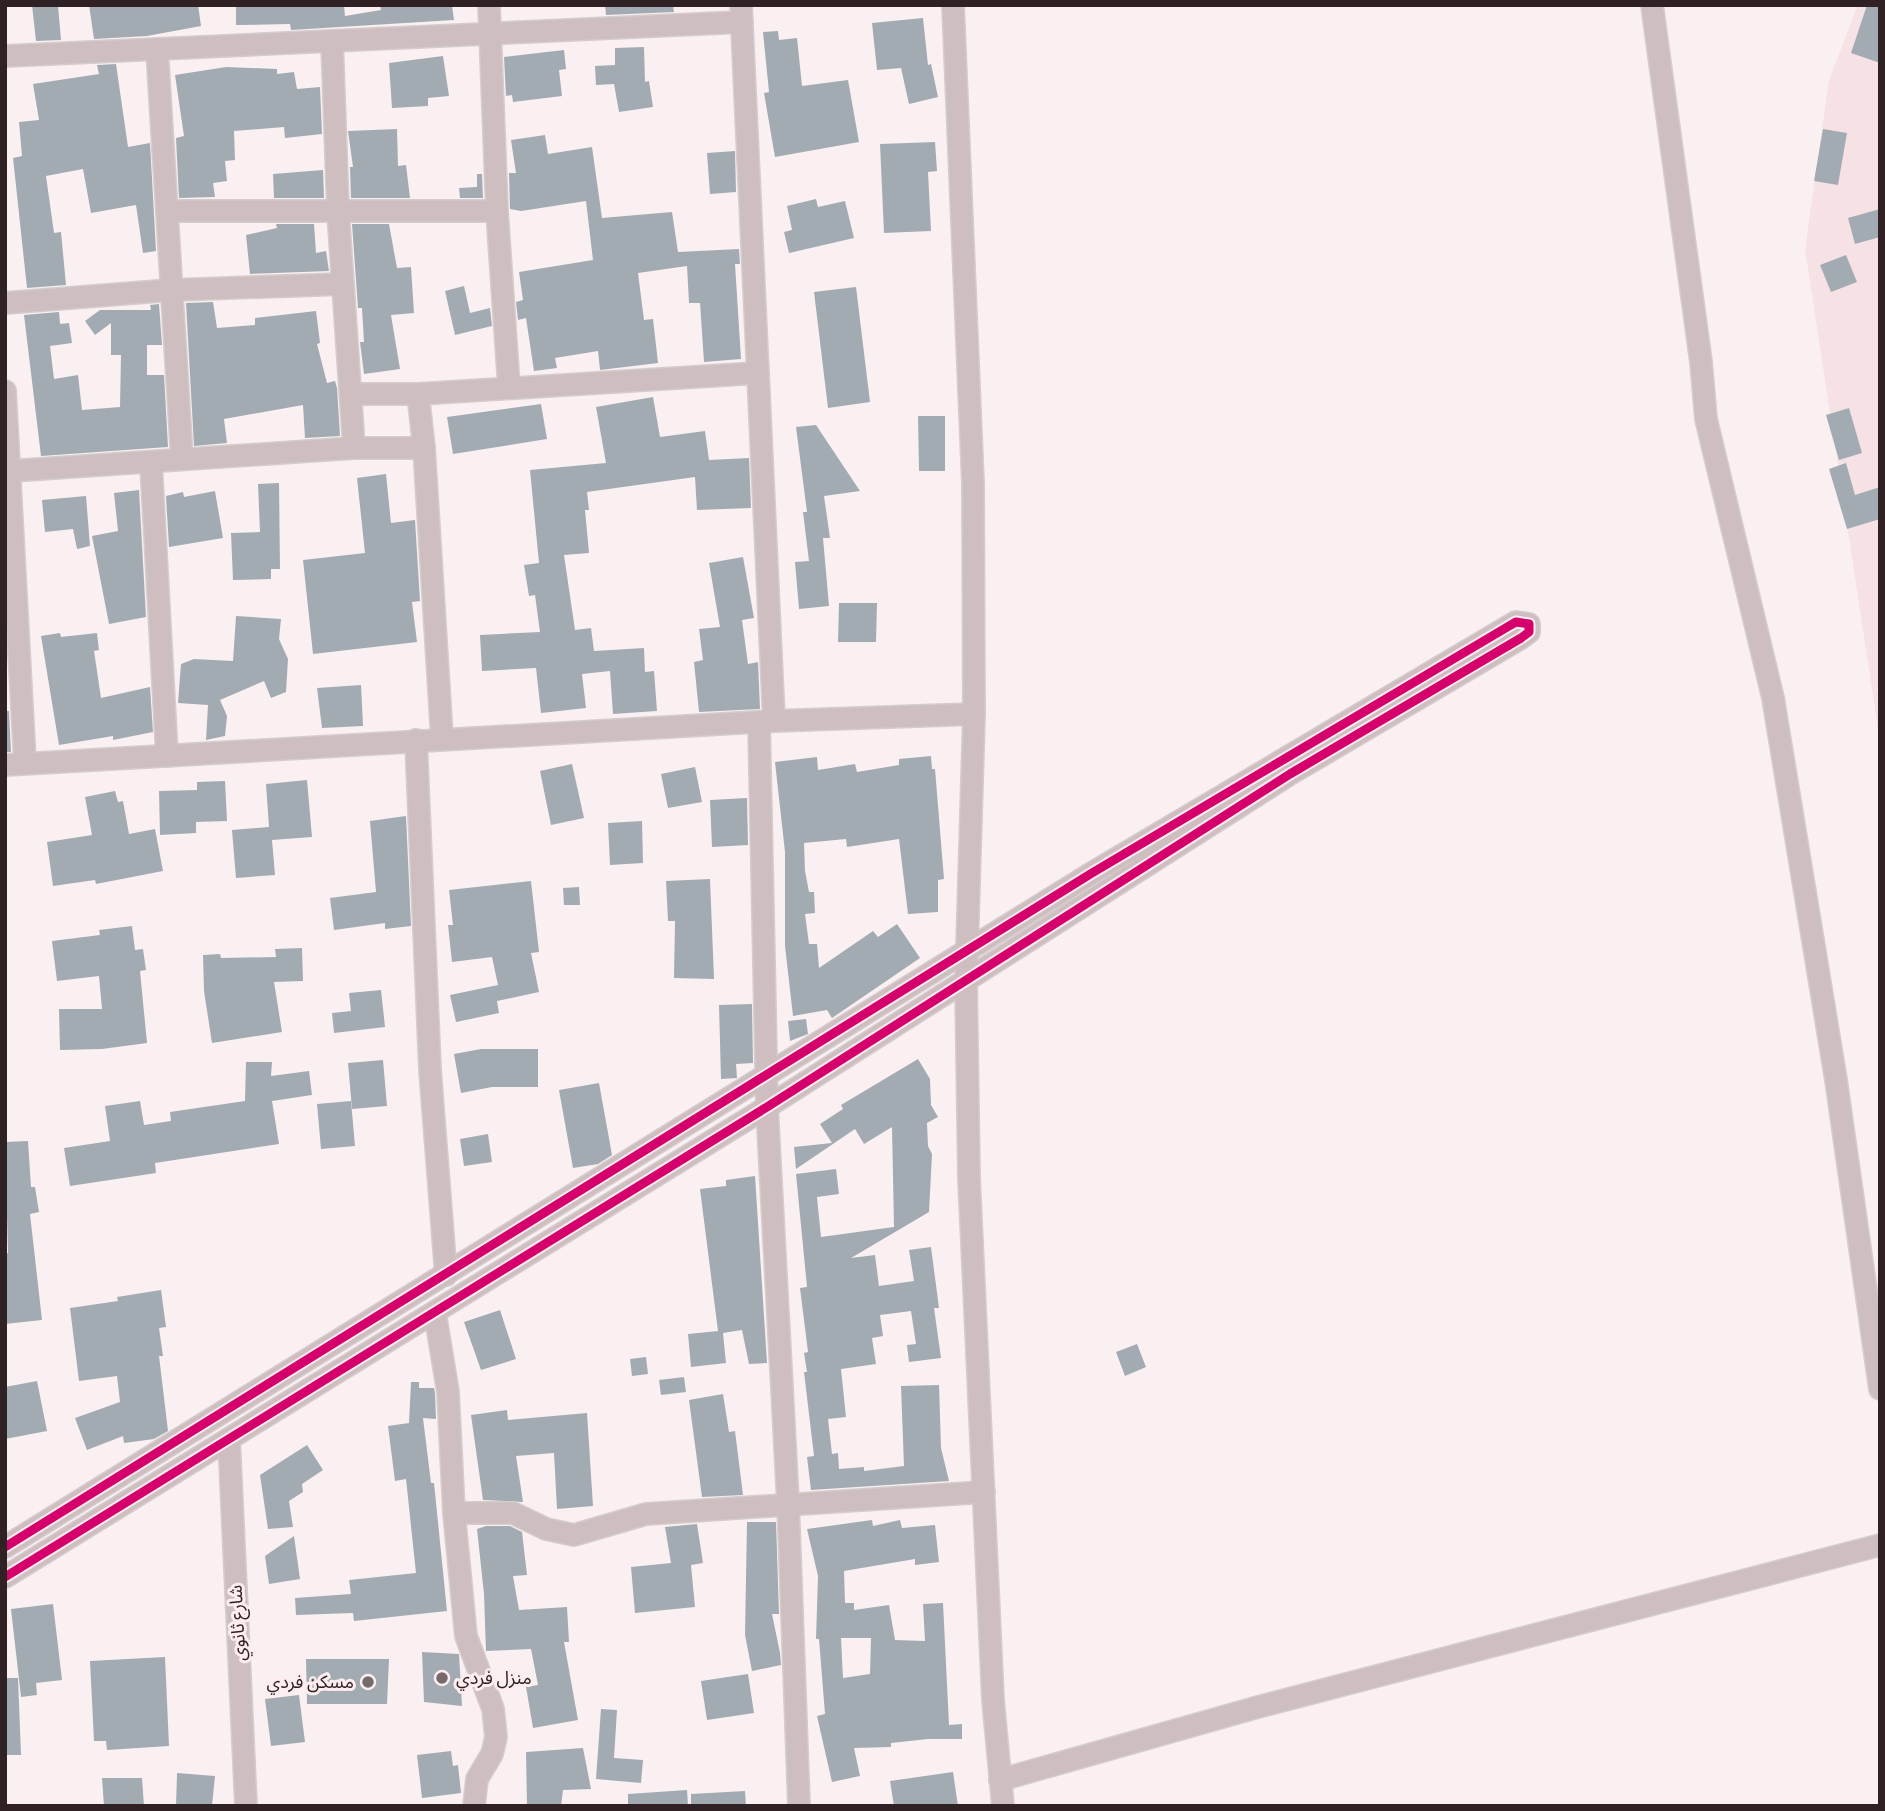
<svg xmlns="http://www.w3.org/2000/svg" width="1885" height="1811" font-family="'Source Sans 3','Noto Sans Arabic',sans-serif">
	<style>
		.built { fill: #f6e2e5 }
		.building { fill: #a3abb2; fill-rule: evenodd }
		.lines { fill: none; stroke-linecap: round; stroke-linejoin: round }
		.minor-casing { stroke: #d5ccce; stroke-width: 24 }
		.minor { stroke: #cfbec0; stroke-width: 21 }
		.cycleway-casing { stroke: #fdedef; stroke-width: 13 }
		.cycleway { stroke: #d6006c; stroke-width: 9 }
		.poi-dot { fill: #776a6c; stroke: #fdedef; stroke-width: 2.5 }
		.labels { text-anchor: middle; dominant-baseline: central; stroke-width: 6; stroke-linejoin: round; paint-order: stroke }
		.street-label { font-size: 18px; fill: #302224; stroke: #fdedef }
		.poi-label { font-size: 18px; fill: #302224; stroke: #fdedef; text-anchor: start }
	</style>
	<rect width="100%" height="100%" fill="#faf0f2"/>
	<path class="built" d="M1858,5H1880V742L1805,249L1829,80Z"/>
	<g class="building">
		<path d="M32,5H58L61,40L36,41Z"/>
		<path d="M89,5H198L201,26L147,36L94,39Z"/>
		<path d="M236,5H344L345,16L381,10L380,5H452L454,20L291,30L290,24L236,25Z"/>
		<path d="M605,5H673L674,12L606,15Z"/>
		<path d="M1867,5H1880V63L1851,53Z"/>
		<path d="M923,18L928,65L931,64L938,97L909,104L901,68L877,70L872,23Z"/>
		<path d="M778,31L779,40L797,38L802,86L848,80L859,142L775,157L764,93L769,92L763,32Z"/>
		<path d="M644,47L645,82L649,81L653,107L619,112L614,84L596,85L595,66L615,65V48Z"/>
		<path d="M564,50L566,69L559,70L562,96L513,102L512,95L506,96L504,57Z"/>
		<path d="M443,56L449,96L428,98V106L392,108L389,63Z"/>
		<path d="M116,64L128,147L150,143L156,251L143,253L136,205L91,213L83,169L46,176L54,233L61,232L66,285L27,288L13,158L22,156L19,122L39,120L33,84L99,74L97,65Z"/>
		<path d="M226,67L277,69V74L294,72L297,89L320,87L322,134L285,138L284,127L234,131L235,160L225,161L227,181L213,183L215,197L179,198L176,138L184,136L175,75Z"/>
		<path d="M397,129L398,166L406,165L410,198H351L350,167H353L348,131Z"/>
		<path d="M1823,129L1847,133L1838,185L1814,181Z"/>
		<path d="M545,135L548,154L592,147L602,218L672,212L678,252L739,249L740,264H735L741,359L704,362L700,303H689L687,266L638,273L644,320L653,319L658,363L600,370L598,351L555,358L557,368L534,371L526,318L518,320L516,302L523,300L519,272L593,260L586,201L521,211L510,209L509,173H516L511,140Z"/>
		<path d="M935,142L937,171L928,172L931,231L884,233L880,144Z"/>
		<path d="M735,151L736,192L710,194L707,153Z"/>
		<path d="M323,170L324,198H274L273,174Z"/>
		<path d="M477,174H482L483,198H460L459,188L477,187Z"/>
		<path d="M816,199L818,207L845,201L854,238L789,253L784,232L792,230L787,206Z"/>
		<path d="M1880,209V237L1855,244L1848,218Z"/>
		<path d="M276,224H314L316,253L326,251L329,271L250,274L246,235L277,228Z"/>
		<path d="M352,224H389L397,268L411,267L414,313L391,315L400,369L364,374L360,342H364L362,308H358Z"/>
		<path d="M1846,255L1857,282L1831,292L1820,265Z"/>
		<path d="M464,286L470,313L490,308L492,326L455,335L445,291Z"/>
		<path d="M856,287L870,402L828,408L814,292Z"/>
		<path d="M213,302L217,328L255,325V318L316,311L320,343L317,344L327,383L335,381L337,388L340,436L305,438L303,405L224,419L227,443L194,446L186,303Z"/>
		<path d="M159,304L162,345H147V375H164L168,447L41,456L24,315L59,312L60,324L69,323L72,343L50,346L54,379L78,375L82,410L120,407L121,355H111V323L95,335L85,321L100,310H151L150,305Z"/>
		<path d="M653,397L660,437L705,431L709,460L749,458L751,508L697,510L695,477L587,492L589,510H585L589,553L564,555L575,630L591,628L594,651L644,648L645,672L654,671L657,711L613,714L610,671L582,674L586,708L541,713L536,668L482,671L480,635L540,632L535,595L529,596L524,565L539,563L530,470L606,463L596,407Z"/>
		<path d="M541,404L547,439L453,454L447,417Z"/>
		<path d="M1849,408L1862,453L1839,460L1826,415Z"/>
		<path d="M918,416H945V471H919Z"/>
		<path d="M816,425L860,491L824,496L830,538H823L829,606L799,609L795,562L809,561L803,512H807L796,427Z"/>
		<path d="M1846,463L1855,495L1880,487V519L1847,529L1829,469Z"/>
		<path d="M386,474L391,523L415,520L420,601L412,602L417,642L313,654L303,560L365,553L357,478Z"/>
		<path d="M279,483L280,569H271V579L233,580L231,533L260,532L258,484Z"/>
		<path d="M139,490L146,617L109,624L92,536L118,531L114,493Z"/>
		<path d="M215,491L223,538L169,547L166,496L183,492L184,497Z"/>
		<path d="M86,496L90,546L77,549L73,529L45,532L42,500Z"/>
		<path d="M743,557L754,618L742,620L748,664L758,662L760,709L699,712L694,662L703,660L699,629L720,627L709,563Z"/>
		<path d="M839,603H877L876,642H838Z"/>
		<path d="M236,616L281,619L279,639L288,659L286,692L271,698L264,681L220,700L227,716L225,736L206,740L208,705L178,703L181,664L194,659L233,661Z"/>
		<path d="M60,633L61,637L97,633L99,650L94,651L101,698L150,687L153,732L113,740V736L59,745L41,636Z"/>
		<path d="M361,685L363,726L322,728L317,688Z"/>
		<path d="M5,711H9L11,752H5Z"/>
		<path d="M931,756L932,769H935L944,879L938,880V912L908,914L899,839L847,847L846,839L804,843L805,871L809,892H814L815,913L805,914L809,944H817L819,968L873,931L878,937L897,924L920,958L832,1018L827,1010L793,1016L785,946V852L775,762L817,757L818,770L855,764L857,772L899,765V759Z"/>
		<path d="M572,764L584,818L551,825L540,771Z"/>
		<path d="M695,767L702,802L668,808L661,774Z"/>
		<path d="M307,780L312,837L272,840L275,875L236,878L232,830L269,827L266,784Z"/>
		<path d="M225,781L227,821L196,822V833L160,835L159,791L197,790V782Z"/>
		<path d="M115,791L118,802L123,801L129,834L155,829L163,871L96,884L95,880L53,886L47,842L92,835L85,797Z"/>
		<path d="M747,798L748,845L712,847L710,800Z"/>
		<path d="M406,816L411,926L385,929V923L334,930L330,898L376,892L370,821Z"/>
		<path d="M642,821L643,863L610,865L608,823Z"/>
		<path d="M710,879L714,979L674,978L675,921H668L666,881Z"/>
		<path d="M531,881L539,952L531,953L539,992L497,1001L499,1013L456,1022L450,995L498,985L492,957L452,962L448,925H453L449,890Z"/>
		<path d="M579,887L580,905H564L563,888Z"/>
		<path d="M132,926L135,950L143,949L146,970L140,971L147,1043L102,1049L60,1050L59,1009H102L99,976L57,981L52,941L100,935L99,930Z"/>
		<path d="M302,948L303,981L274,982L282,1032L212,1043L204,991L203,955L220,954L221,958L276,957L275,949Z"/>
		<path d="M381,990L385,1027L334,1033L332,1013L351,1011L349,993Z"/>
		<path d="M752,1004L753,1063L736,1064L737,1078L721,1079L719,1005Z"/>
		<path d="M806,1019L808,1034L790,1041L788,1021Z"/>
		<path d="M481,1049H538V1087H492L461,1093L454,1054Z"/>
		<path d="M918,1059L930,1079L931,1105L938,1117L927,1123L928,1146L932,1154L929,1212L851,1258L875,1255L879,1286L914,1281L909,1250L931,1247L939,1308H934L941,1358L909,1362L907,1345L916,1344L911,1311L880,1315L883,1336L872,1338L876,1364L841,1369L846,1417L828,1419L832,1454L838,1453L839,1469L864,1467V1471L904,1466L901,1386L939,1385L941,1448L949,1481L811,1490L807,1457L814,1456L804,1372H807L804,1353L808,1352L800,1288L807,1287L796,1174L836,1169L839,1194L817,1197L821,1237L894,1227L892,1127L864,1144L855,1129L796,1169L794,1147L832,1143L820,1124L843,1109L841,1105Z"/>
		<path d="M383,1060L387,1106L352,1109L348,1063Z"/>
		<path d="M246,1062H272L271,1076L309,1071L312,1095L272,1101L279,1144L155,1163L156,1173L70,1186L64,1148L110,1141L105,1106L140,1101L144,1125L171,1121L170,1112L245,1101Z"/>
		<path d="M599,1083L612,1155L598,1164L573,1168L559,1090Z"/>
		<path d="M351,1101L355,1146L321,1149L317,1104Z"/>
		<path d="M488,1134L492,1162L464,1166L460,1139Z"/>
		<path d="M28,1141L31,1187H35L39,1212L30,1214L42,1320L5,1324V1254L8,1253L5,1142Z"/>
		<path d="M755,1176L767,1363L749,1364L742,1330L723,1333L726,1363L691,1367L688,1334L718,1331L700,1189L726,1186V1180Z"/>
		<path d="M161,1290L166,1327L159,1328L163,1356H159L168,1431L154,1439L124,1443L123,1436L87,1450L75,1418L120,1402L117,1376L79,1381L70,1308L118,1301L117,1297Z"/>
		<path d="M500,1310L516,1359L481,1370L464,1322Z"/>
		<path d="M1137,1344L1146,1367L1125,1376L1116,1352Z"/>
		<path d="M646,1357L648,1374L632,1376L630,1359Z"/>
		<path d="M684,1377L686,1392L661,1395L659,1380Z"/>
		<path d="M37,1381L47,1431L5,1439V1387Z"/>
		<path d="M411,1382H419V1388H434L435,1393L436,1419L423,1418L431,1483H434L447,1611L354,1621L353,1613L296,1615L295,1598L351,1594L349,1580L416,1573L406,1479L395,1481L388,1426L409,1423Z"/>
		<path d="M723,1394L729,1432L735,1431L743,1495L702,1497L689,1400Z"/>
		<path d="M507,1410L508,1420L587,1413L593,1506L557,1509L554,1453L516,1456L523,1502L483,1500L471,1415Z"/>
		<path d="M307,1445L323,1470L302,1484L303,1492L289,1501L293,1527L268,1529L260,1475Z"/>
		<path d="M872,1520L873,1526L900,1520L902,1528L935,1525L939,1562L915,1565V1559L844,1571L845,1603H854V1610L889,1605L895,1640L925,1641L923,1604L943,1603L949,1725L962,1724V1739H928L891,1743V1747L854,1748L860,1776L832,1782L817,1716L825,1714L819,1639H816L818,1576L807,1529ZM841,1638H871L870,1674L843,1678Z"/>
		<path d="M747,1522H776L779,1614H772L780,1653L781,1665L752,1671L745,1635Z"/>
		<path d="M697,1524L703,1563L691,1565L695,1607L635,1613L631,1567L671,1563L665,1527Z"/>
		<path d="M486,1526H510L522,1532L527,1575L513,1576L519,1610L567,1607L569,1642H564L578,1720L533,1728L526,1687L538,1685L531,1649L486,1651L484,1594L477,1529Z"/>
		<path d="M294,1536L300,1579L269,1584L265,1556Z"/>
		<path d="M53,1604L62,1680L36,1683L37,1695L21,1697L11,1609Z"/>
		<path d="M422,1652L459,1654L462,1706L424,1702Z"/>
		<path d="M165,1657L169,1746L107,1750L106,1741H94L90,1661Z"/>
		<path d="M306,1659H389L387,1704H307Z"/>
		<path d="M748,1674L754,1713L707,1720L701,1681Z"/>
		<path d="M5,1678H18L21,1755H5Z"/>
		<path d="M299,1695L305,1742L271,1746L265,1699Z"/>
		<path d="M601,1709L617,1710L614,1758L643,1760L641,1783L596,1779Z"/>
		<path d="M583,1748L591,1789L563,1790L561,1806H527L526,1752Z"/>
		<path d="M451,1751L453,1766L458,1765L461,1793L422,1798L417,1755Z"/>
		<path d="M953,1772L958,1806H894L890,1781Z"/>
		<path d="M177,1773L215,1776L212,1806H176Z"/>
		<path d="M102,1778H142L144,1806H104Z"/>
		<path d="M687,1790L688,1806H628V1794Z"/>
		<path d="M745,1791L746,1806H691V1794Z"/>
	</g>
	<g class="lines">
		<defs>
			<g id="minor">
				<path d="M489,5L497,211L509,387"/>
				<path d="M741,5L774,721"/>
				<path d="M953,5L973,484L974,714L966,982L969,1178L993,1700L1003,1806"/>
				<path d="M1652,5L1701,362L1706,419L1773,698L1836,1080L1880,1389"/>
				<path d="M157,49L182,459"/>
				<path d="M5,56L742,22"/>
				<path d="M167,211H497"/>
				<path d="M5,303L172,290L343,284"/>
				<path d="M5,391L25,763"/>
				<path d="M351,394H418L758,373"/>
				<path d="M418,394L424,448L442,738"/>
				<path d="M354,448H424"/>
				<path d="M151,463L167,756"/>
				<path d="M10,471L354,448L338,211L332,41"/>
				<path d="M759,722L767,1107L788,1502L799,1806"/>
				<path d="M416,740L430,1070L446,1275"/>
				<path d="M5,765L774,721L974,714"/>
				<path d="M435,1313L448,1392L454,1513L466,1636L493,1709L496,1737L492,1754L477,1779L474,1806"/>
				<path d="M229,1439L246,1806"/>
				<path d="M454,1513H513L546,1529L574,1535L646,1514L984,1492"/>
				<path d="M5,1547L1092,873L1509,626L1516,622L1529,624V632L1521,638L1290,774L767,1107L5,1577"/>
				<path d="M1000,1780L1258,1707L1880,1545"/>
			</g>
		</defs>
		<use href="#minor" class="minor-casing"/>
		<use href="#minor" class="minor"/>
		<defs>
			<path id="cycleway" d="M5,1547L1092,873L1509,626L1516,622L1529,624V632L1521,638L1290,774L767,1107L5,1577"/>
		</defs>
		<use href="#cycleway" class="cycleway-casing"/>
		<use href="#cycleway" class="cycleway"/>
	</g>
	<g class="poi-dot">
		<circle cx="442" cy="1678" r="7"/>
		<circle cx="368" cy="1682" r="7"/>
	</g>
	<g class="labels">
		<g class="street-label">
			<text transform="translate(238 1623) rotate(-93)">شارع ثانوي</text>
		</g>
		<g class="poi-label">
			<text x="456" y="1678">منزل فردي</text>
			<text x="354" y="1682" text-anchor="end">مسكن فردي</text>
		</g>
	</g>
	<rect width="1885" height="1811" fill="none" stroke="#302224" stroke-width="14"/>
</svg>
